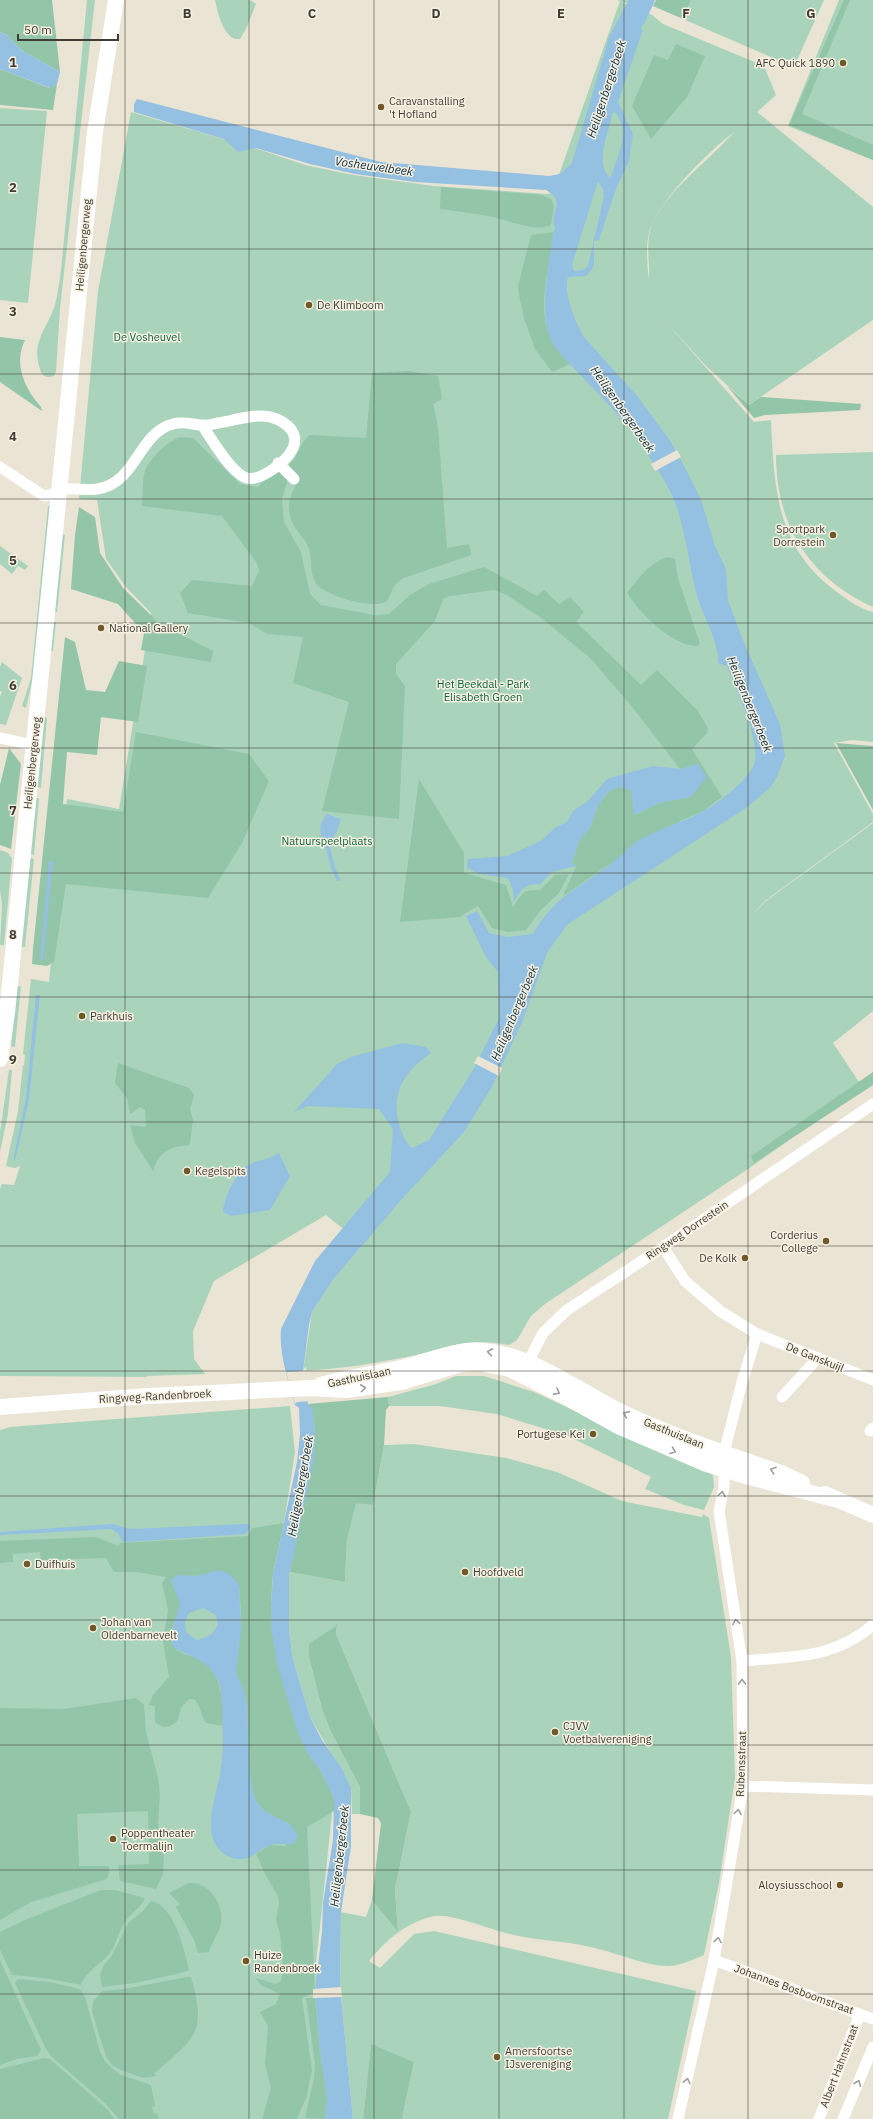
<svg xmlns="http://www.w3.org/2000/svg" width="873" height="2119" font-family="'IBM Plex Sans',sans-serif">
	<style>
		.green { fill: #a9d4bb; fill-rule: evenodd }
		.forest { fill: #93c5a8 }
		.water { fill: #94c0e1; fill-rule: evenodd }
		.pier { fill: #eae4d4 }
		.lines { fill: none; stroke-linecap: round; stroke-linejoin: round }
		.stream { stroke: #94c0e1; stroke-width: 4 }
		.river { stroke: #94c0e1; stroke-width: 24 }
		.minor { stroke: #fff; stroke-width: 11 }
		.secondary { stroke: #fff; stroke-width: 16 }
		.oneway { stroke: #9e9e9a }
		.grid { fill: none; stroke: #3e3c35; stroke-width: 1; stroke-opacity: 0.55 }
		.poi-dot { fill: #715829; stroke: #f7f1e1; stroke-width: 1.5 }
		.labels { text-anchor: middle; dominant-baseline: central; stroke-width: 3; stroke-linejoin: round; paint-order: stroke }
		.poi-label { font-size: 11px; fill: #3e3c35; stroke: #f7f1e1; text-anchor: start }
		.street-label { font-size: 11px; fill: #3e3c35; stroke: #f7f1e1 }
		.park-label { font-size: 11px; fill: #0c633f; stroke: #f7f1e1 }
		.water-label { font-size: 12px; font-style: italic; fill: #082d43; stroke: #f7f1e1 }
		.grid-label { font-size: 13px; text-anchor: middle; font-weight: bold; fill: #3e3c35; stroke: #f7f1e1; stroke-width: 3; stroke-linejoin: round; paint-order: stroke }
	</style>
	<rect width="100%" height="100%" fill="#eae4d4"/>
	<g class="green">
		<path d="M87,0H95L60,308L56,371L54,376C47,378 42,377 40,369C31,342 46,330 54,308C58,296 59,283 61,271Z"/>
		<path d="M215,0H250L256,4L246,29L240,39H235C222,33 218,13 215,0Z"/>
		<path d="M617,0H629L627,3L621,2L652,15L663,24L764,66L776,95L757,112L873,207V320L749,405L706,366L665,321L754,422L771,420C774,487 776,545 833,589C845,598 859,609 873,612V742L852,740L834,743L873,814V822L765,901L753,914L766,901L873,823V1011L833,1043L799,992L863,1088L748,1169L545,1304L531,1316L517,1340L509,1345C464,1336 448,1349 406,1357C372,1364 338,1369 303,1371L312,1312L333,1280L363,1245L326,1215L214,1281L193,1331L194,1359L205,1374L145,1376L149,1377L0,1376V1189L2,1184L14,1185L20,1166L15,1168L6,1166L18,1111L23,1065H24L25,1055L23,1054L31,979L49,982L67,799L119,809L151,613L126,587L106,559L97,500L79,499L98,291L131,112L258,149L305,165L353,175L434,186L549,194L560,172L620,1ZM734,132C708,162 670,187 652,224C645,241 650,262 649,279C647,265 645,237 652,224C666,194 708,152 734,132Z"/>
		<path d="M691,0H824L794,67L683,19Z"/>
		<path d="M839,0H873V160L788,126Z"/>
		<path d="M0,108L47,111L28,303L0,300Z"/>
		<path d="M873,452V607C809,578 776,525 776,455Z"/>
		<path d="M48,506H51L36,664L26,708L22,706L31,678Z"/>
		<path d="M61,534L65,535L57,612H53Z"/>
		<path d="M0,546L28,566L25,570L18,566L12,574L0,564Z"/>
		<path d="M53,622H56L53,651H49Z"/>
		<path d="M2,662L22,678L6,725L0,724V696L2,692L0,691V667Z"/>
		<path d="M43,716L47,718L41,788L36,787Z"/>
		<path d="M35,798H39L34,855L30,854Z"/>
		<path d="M0,850L8,853L12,858L4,945H0L2,905L0,890Z"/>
		<path d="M30,858L34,859L25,947H21Z"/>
		<path d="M21,986L15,1047L11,1046L17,987Z"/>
		<path d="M9,1070H12L8,1114L0,1152V1132Z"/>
		<path d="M456,1376H484L534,1392L673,1456L709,1470L713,1476L714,1487L704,1510L684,1505L645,1489L651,1477L568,1436L497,1414L440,1406H389L388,1397L436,1384Z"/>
		<path d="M290,1406L295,1452L285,1517L272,1574L269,1601L329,1795L332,1814L316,1963L333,2119H0V1430L10,1427Z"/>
		<path d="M414,1444L506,1458L557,1472L622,1501L702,1517L703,1514L709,1518L731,1657L735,1778L719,1883L704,1955C693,1959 681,1966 669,1966C647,1967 613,1951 590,1947C562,1940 534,1941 506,1933C490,1929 450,1913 435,1916C408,1921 386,1940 369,1961L380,1968L414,1934L434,1931L696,1991L668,2119H402L414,2062L371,2045L363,2119H353L340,1986L341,1912L366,1917L372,1900L398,1932L395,1889L411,1812L336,1634L337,1626L309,1657L322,1709L331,1732L360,1787V1814H352L351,1788L310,1717L293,1660L289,1630V1576L290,1572L345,1582L347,1540L356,1502L373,1505L384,1445Z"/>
	</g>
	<g class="forest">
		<path d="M0,0H52L60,72L21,50L7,35L0,32Z"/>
		<path d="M656,0H691L683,19L653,6Z"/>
		<path d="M844,0H850L802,114L873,145V160L789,125Z"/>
		<path d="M676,44L705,56L687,97L651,139L632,106L654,55L668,60Z"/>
		<path d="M0,69L49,88L57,84L53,110L0,105Z"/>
		<path d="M441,187L542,195L552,200L554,207L551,225C535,233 506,219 488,216C472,213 456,211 440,209Z"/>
		<path d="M554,232C550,260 539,301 547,328C552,342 561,354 570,364L552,372L535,349L524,318L520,300L518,286L531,235Z"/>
		<path d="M0,337L25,340C13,364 25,389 41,407L42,411L0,382Z"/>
		<path d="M409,371L438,376L442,399L433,404L438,427L447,548L469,544L471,555L404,578C401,580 396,583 394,586C391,592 390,600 383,603C369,608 321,595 315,582C309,571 313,555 307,544C304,538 299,534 296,529C284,511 289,495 300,478L289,465C299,456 300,442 310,435L366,438L372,373Z"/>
		<path d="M727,386L749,405L761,397L861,404L860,410L765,415L754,418Z"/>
		<path d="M181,437L193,438L240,484L257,487L278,469L288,479L282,499L284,522L301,552L310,594L321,605L374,615L389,614L410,595L429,584L484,567L537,596L544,590L559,604L570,597L584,612L576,622L641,685L657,670L697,710L708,728L707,733L692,749L722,797L702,812L682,820L616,860L563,896L576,866L572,863L579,841L590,828L598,806L608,792L617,787L632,790L635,815L659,803L691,797L698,764L680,769L633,708L591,659L544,620L507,595L494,590L450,596L443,599L435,621L396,664V674L405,686L399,819L322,811L349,702L293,683L303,637L267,634L249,623L188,613L180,593L192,580L252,586L259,571L257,563L222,516L142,506C143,496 142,480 145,471C151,457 167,441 181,437Z"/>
		<path d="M79,507L95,517L100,553L123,588L160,624L213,651L211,662L141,650L144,633L118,604L71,589L75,535Z"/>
		<path d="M668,557L675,559L678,578L700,644L697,646C672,646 640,613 627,593C639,578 650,562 668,557Z"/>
		<path d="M65,637L75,642L86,690L105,692L119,661L147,666L138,722L101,717L97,755L67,752L63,804L123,812L136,732L249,754L269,781L242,843L208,898L66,884L54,962L47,966L32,964L33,949Z"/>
		<path d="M836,743L873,746V810Z"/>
		<path d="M9,748L21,764L11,849L0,845V785Z"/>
		<path d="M419,779L464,853V873L506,885L513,907C522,894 522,889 540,890L555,875L569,874L559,893L540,911L526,930L508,932L492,928L478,906L459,917L400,922Z"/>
		<path d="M118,1063L189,1088L194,1095L190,1109L193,1120L190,1143L189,1145C170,1147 159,1151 153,1171L135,1143L130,1125L146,1127L145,1110L140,1107L130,1114L127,1098L115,1083Z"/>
		<path d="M873,1072V1085L754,1163L751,1156Z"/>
		<path d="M388,1397L389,1406L386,1410L384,1445L373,1505L356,1503L347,1540L345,1582L290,1572C294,1540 328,1425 308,1404Z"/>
		<path d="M284,1523L273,1574L271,1604L272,1633L307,1752L322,1773L329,1787L334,1799V1811L307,1827L315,1992L302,1998L312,2070L307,2095L297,2119H262L271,2088L265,2064L268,2026L260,2012L276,2004L280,1994L260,1985L256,1978L275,1984L281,1981L283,1970L280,1933L276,1920L279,1904L278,1896L266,1876L256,1854L270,1845L285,1846L291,1825L264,1811L254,1798L250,1774L247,1708L244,1690L236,1674L241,1613L239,1584L204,1574L197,1576L177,1575L171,1581C173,1587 180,1597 180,1604C180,1618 165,1631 173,1645C176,1652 187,1655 194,1657C224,1666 222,1701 223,1726L206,1723C200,1716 198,1684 182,1707C179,1711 180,1717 177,1721C170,1728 163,1729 155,1722V1706L149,1705L153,1695L169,1677L163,1641L168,1610L162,1583L166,1577L136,1572H114L106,1558L41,1560L40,1552L13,1554V1562L0,1563V1541L96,1537L119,1546L120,1543L248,1536L252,1528Z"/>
		<path d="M337,1625L336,1634L411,1812L395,1889L398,1932L372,1900L381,1823L378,1818L360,1814V1787L331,1732L322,1709L309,1657V1644Z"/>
		<path d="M136,1698L144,1705L146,1732L158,1778L160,1795L158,1824L164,1853L163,1874L156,1889L120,1881L118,1865L149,1864L148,1811L77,1814L79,1866H109V1873L107,1879L31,1902L0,1920V1708L64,1709Z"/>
		<path d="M188,1883C209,1881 224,1904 221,1923C219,1934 212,1941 209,1952L198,1953L194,1940L176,1907L180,1904L169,1893Z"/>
		<path d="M101,1890H115L145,1898C140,1909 131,1913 125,1922C118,1931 117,1944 110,1953C100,1965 87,1970 81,1985L44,1978L12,1975L0,1950V1932L27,1919Z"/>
		<path d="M151,1901C174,1905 185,1951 189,1970L181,1973L135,1983L102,1987L100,1975L104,1965L111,1957L129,1922L142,1912Z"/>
		<path d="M0,1960L41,2050L37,2056L17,2059L0,2065Z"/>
		<path d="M187,1977H191C207,2032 196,2037 157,2071L154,2074L156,2076L143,2078L121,2070L112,2065L106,2056L100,2038L92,2011L93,2002L102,1991L124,1989Z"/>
		<path d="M18,1979L50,1982L80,1989L85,1997L100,2052L106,2063L121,2075L151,2085L155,2106L152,2107L154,2114L157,2113L159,2119H119L106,2104L51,2056L46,2049L15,1983Z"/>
		<path d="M306,1998H315L320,2051L327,2097L325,2119L305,2118L314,2078L315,2064Z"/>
		<path d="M371,2044L414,2062L402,2119H363Z"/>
		<path d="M44,2058L50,2059L108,2110L114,2119H0V2069Z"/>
	</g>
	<g class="water">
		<path d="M630,0H655L644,24L622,16Z"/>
		<path d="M619,23L643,30L618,102L633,134L629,161L616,189L599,240L594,241V264L592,269L586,276L568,277C563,294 575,321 584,337L638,397L671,442L691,479L701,500L715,546L726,569L728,600L742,638L780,724L785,756L777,777L769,789L746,808L568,924L548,951L523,1020L493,1085L464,1132L401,1200L333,1280L312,1312L309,1325L303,1371L308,1404L313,1409L315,1438L314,1460L289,1576V1630L293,1660L310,1717L322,1740L342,1769L351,1788V1846L341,1912L340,1986L353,2119H325L327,2097L320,2051L315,1992L322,1932L323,1903L333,1840L334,1799L322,1773L307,1752L298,1733L277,1664L272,1633L271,1604L273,1574L297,1462L300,1434L299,1408L295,1405C288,1379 279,1355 281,1329L315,1261L390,1172L393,1129L379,1109L308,1106L294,1112L337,1064L351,1057L402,1043L426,1047L431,1053C405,1071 391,1091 399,1124C402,1134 404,1140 412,1148L429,1140L473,1070L499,1018L498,972L486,957L466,916L477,911L489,933L507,937L533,934C556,895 575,891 608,866C619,858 629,846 641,839C660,828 682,823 702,812C717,804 752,778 755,761C759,736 736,689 727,666L718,663C719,639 702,616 696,592C688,560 685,526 672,495C664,478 652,461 642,446C623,417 594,390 570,364C563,356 554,348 550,338C539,310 549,257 555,227C548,214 568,202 546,190L415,182L355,174L310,164L256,148L238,152L224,139L134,112V104L137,99L381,162L549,176L560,174L572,163L602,61ZM615,112C631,130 618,156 611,176L609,177C594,160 610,132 612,113ZM598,181L603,189L604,196L588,266L584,270L574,271L572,265Z"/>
		<path d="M0,32L7,35L21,50L60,72L57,84L50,88L0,69Z"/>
		<path d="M698,764L707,777L691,797L659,803L634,815L631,790L617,787L608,792L598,806L590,828L579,841L572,863L576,866L552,872L540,884C526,884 520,889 514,902L513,890L508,878L480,874L467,868L468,859L507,856L541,841L556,827L567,822L573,811L588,801L607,779L653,766L680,769Z"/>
		<path d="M327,814L341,819C338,830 334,840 325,846C319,834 318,824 327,814Z"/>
		<path d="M49,861L53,862L43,960L40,961Z"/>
		<path d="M36,995H40L29,1100L15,1161L14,1160V1156L26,1098Z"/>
		<path d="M279,1153L290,1176L270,1210L231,1216L223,1212C224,1198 235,1174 247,1166C256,1160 269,1160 279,1153Z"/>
		<path d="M112,1524L130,1529L244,1524H249L250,1527L246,1534L126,1542L121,1540L118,1533L111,1529L0,1535V1532Z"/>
		<path d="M218,1570L228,1573L239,1584L241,1630L236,1674L244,1690L247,1708L250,1774L254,1798L264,1811L291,1825L298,1836L295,1843C286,1846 279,1842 271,1845C260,1847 256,1858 241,1859C224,1860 211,1844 211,1828C210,1810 217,1791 220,1774C224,1752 223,1732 222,1710C221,1698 223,1686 215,1675C204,1658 189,1657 173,1647L170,1637L180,1604L171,1581L177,1575L197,1576ZM203,1608L216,1615L218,1625L211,1635L198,1640L192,1637L186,1632L185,1621L189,1613Z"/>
	</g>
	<g class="pier">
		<path d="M677,450L681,457L655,471L651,464Z"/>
		<path d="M478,1056L502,1068L499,1076L474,1063Z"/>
		<path d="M306,1367L310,1401L297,1402L295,1404L286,1372L283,1368L287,1372L302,1371Z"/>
		<path d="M341,1987L342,1997L313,1998V1989Z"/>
	</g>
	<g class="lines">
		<path class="stream" d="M327,844L333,868L338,879"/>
		<path class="river" d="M616,56L620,42L642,0"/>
		<g class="minor">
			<path d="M278,463L294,479"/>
			<path d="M0,467L44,496C52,496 59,489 67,489C77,488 87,491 97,489C137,483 138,433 173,424C182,421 191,424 200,425C206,426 213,424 218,423C233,421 249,415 263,416C279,417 301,429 293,448C287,461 259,484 244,477C229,469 212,440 202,425"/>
			<path d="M0,738L33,745"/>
			<path d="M663,1247L685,1281L720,1311L757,1334L873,1380"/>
			<path d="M525,1368L543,1333L567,1310L663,1247L873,1104"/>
			<path d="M782,1397L818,1358"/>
			<path d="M870,1431L873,1428"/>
			<path d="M742,1661C792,1656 832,1660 873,1625"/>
			<path d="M743,1786L873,1790"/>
			<path d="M714,1960L873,2019"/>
			<path d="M678,2119L714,1960L743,1786L742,1661L719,1511L724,1487V1453L742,1382L757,1334"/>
			<path d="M819,2119L860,2014"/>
			<path d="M843,2119L873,2047"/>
		</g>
		<g class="secondary">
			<path d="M0,1059L7,1013L95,132L116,0"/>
			<path d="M321,1385C348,1377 374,1374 401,1368C429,1362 456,1348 484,1351C533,1355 581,1393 625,1414C675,1437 728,1455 781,1473L802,1483"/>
			<path d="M0,1407L148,1396L310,1388L346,1390L401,1382L461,1364L480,1363L510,1369L566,1397L620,1427L704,1463L746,1476L834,1499"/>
			<path d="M825,1494L873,1515"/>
		</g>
	</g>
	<defs><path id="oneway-chevron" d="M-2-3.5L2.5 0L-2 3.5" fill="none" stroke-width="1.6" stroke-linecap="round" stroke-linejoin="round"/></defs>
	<g class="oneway">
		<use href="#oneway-chevron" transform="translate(490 1352) rotate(-172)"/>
		<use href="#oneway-chevron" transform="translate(363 1388) rotate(-7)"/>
		<use href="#oneway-chevron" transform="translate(557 1392) rotate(28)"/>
		<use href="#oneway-chevron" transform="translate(626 1414) rotate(-156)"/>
		<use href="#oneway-chevron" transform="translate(673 1451) rotate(22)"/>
		<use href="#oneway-chevron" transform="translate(773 1470) rotate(-161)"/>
		<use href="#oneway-chevron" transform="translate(722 1494) rotate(-80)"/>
		<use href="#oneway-chevron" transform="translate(736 1622) rotate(-99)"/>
		<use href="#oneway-chevron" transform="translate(742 1682) rotate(-90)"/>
		<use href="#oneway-chevron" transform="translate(738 1812) rotate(-81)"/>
		<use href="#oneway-chevron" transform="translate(718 1940) rotate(-81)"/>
		<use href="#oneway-chevron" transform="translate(687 2081) rotate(-77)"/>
		<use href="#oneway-chevron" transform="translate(858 2083) rotate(-68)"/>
	</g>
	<path class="grid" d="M125,0V2119M249,0V2119M374,0V2119M499,0V2119M624,0V2119M748,0V2119M0,125H873M0,249H873M0,374H873M0,499H873M0,623H873M0,748H873M0,873H873M0,997H873M0,1122H873M0,1246H873M0,1371H873M0,1496H873M0,1620H873M0,1745H873M0,1870H873M0,1994H873"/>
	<g class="poi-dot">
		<circle cx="843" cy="63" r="4"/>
		<circle cx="381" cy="107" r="4"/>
		<circle cx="309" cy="305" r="4"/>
		<circle cx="833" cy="535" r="4"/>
		<circle cx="101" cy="628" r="4"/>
		<circle cx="82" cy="1016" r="4"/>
		<circle cx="187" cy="1171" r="4"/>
		<circle cx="826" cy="1241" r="4"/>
		<circle cx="745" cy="1258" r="4"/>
		<circle cx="593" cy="1434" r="4"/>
		<circle cx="27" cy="1564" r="4"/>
		<circle cx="465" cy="1572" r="4"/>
		<circle cx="93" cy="1628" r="4"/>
		<circle cx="555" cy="1732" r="4"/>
		<circle cx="113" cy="1839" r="4"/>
		<circle cx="840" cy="1885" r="4"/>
		<circle cx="246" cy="1961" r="4"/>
		<circle cx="497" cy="2057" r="4"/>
	</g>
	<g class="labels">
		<g class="poi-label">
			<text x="835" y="63" text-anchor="end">AFC Quick 1890</text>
			<text x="389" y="101">Caravanstalling<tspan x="389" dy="13">'t Hofland</tspan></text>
			<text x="317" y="305">De Klimboom</text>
			<text x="825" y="529" text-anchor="end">Sportpark<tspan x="825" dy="13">Dorrestein</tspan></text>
			<text x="109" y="628">National Gallery</text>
			<text x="90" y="1016">Parkhuis</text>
			<text x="195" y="1171">Kegelspits</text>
			<text x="818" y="1235" text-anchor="end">Corderius<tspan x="818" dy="13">College</tspan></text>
			<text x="737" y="1258" text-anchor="end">De Kolk</text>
			<text x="585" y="1434" text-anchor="end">Portugese Kei</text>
			<text x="35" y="1564">Duifhuis</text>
			<text x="473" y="1572">Hoofdveld</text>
			<text x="101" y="1622">Johan van<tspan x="101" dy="13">Oldenbarnevelt</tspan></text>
			<text x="563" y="1726">CJVV<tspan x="563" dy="13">Voetbalvereniging</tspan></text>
			<text x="121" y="1833">Poppentheater<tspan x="121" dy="13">Toermalijn</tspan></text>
			<text x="832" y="1885" text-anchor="end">Aloysiusschool</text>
			<text x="254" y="1955">Huize<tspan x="254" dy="13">Randenbroek</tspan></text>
			<text x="505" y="2051">Amersfoortse<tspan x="505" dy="13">IJsvereniging</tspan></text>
		</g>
		<g class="street-label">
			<text transform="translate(83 245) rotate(-85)">Heiligenbergerweg</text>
			<text transform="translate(32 763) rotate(-84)">Heiligenbergerweg</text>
			<text transform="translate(687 1230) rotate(-34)">Ringweg Dorrestein</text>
			<text transform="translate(815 1357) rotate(22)">De Ganskuijl</text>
			<text transform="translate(359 1377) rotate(-12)">Gasthuislaan</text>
			<text transform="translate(155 1396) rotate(-3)">Ringweg-Randenbroek</text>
			<text transform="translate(674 1433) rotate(22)">Gasthuislaan</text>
			<text transform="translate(741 1764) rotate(-88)">Rubensstraat</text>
			<text transform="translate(794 1989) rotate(20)">Johannes Bosboomstraat</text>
			<text transform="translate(839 2066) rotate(-69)">Albert Hahnstraat</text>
		</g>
		<g class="park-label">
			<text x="147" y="337">De Vosheuvel</text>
			<text x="483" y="684">Het Beekdal - Park<tspan x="483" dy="13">Elisabeth Groen</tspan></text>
			<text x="327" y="841">Natuurspeelplaats</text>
		</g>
		<g class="water-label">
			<text transform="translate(606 89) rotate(-72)">Heiligenbergerbeek</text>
			<text transform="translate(374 166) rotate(8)">Vosheuvelbeek</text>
			<text transform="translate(623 409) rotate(55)">Heiligenbergerbeek</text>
			<text transform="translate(750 704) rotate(68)">Heiligenbergerbeek</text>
			<text transform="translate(514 1013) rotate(-67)">Heiligenbergerbeek</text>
			<text transform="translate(300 1486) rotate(-80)">Heiligenbergerbeek</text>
			<text transform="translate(339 1856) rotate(-84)">Heiligenbergerbeek</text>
		</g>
	</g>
	<g class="grid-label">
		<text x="187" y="18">B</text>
		<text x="312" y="18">C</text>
		<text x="436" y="18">D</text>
		<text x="561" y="18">E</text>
		<text x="686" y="18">F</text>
		<text x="811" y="18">G</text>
		<text x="13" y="67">1</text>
		<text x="13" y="192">2</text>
		<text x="13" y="316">3</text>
		<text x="13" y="441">4</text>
		<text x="13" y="565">5</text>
		<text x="13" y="690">6</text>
		<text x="13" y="815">7</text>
		<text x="13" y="939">8</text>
		<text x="13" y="1064">9</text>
	</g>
	<path d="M18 34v6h100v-6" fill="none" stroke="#3e3c35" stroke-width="2"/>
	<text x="24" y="34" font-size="12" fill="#3e3c35" stroke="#f7f1e1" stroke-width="3" paint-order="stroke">50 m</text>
</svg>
